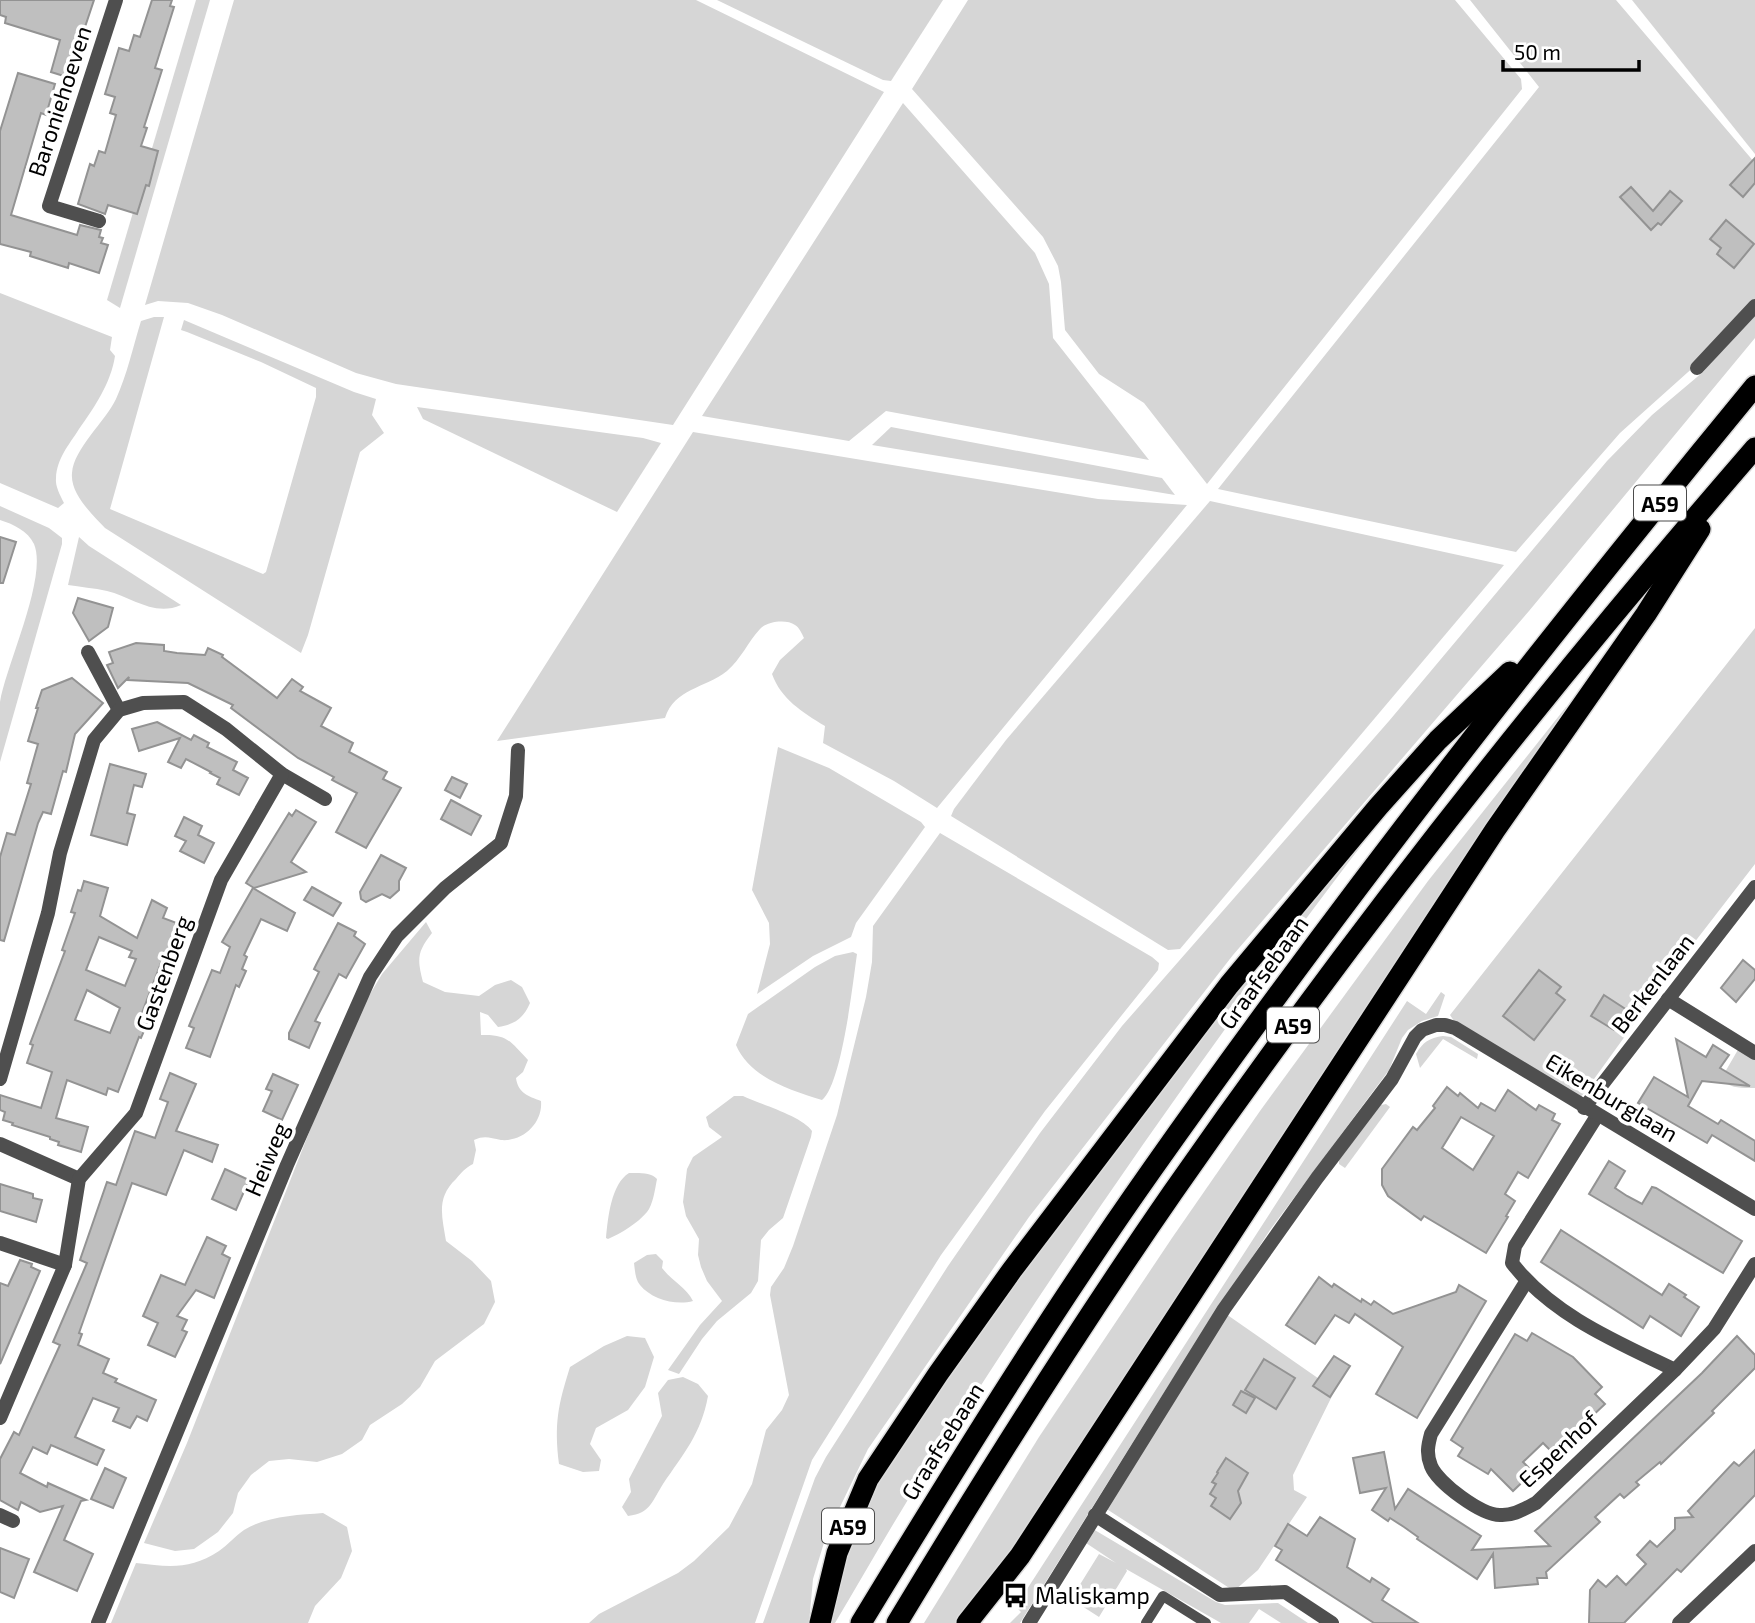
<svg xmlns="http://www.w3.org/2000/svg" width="1755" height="1623" font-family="'Exo 2',sans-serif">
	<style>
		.green { fill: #d6d6d6 }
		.building { fill: #bfbfbf; stroke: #939393; stroke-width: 2; fill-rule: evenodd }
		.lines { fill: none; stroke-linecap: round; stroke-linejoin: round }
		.highway-casing { stroke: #dbdbdb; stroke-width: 24 }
		.lane { stroke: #4f4f4f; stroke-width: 10 }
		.street { stroke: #4f4f4f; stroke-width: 14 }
		.highway { stroke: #000; stroke-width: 21 }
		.labels { text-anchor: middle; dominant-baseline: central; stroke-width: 7; stroke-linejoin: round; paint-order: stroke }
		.shield { fill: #fff; stroke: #4c4c4c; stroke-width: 2 }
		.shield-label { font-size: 21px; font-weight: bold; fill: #000 }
		.street-label { font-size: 23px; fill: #000; stroke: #fff }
		.poi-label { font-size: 23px; fill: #000; stroke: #fff; text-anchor: start }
	</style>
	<rect width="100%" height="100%" fill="#fff"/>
	<g class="green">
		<path d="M196,0H210L120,308L107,300Z"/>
		<path d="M234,0H696L884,92L673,425L396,384L356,373L222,315L188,303L158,301L145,305Z"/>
		<path d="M717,0H943L891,81L883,80Z"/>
		<path d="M968,0H1455L1521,79L1522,89L1207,484L1144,403L1099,374L1065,330L1061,282L1058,266L1043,237L912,89Z"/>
		<path d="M1470,0H1616L1755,163V300L1697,364L1620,433L1516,552L1218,489L1539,87Z"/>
		<path d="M1632,0H1755V154Z"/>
		<path d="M903,103L1035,253L1049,284L1053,338L1149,460L886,411L849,441L702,416Z"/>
		<path d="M0,293L112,337L110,350L115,356C111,383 94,408 79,429C69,445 57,458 56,478C55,486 60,495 64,503L58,508L0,483Z"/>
		<path d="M1755,313V338L1529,611L1233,955L1029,1217L868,1449L826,1536L813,1579L809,1623H763L815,1478L826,1457L948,1266L1040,1133L1122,1026L1389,721L1607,461L1652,415L1703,372Z"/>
		<path d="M154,317H164L110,509L263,574L266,572L316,397V388L261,362L187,332L181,330L184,320L354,392L376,399L372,415L384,433L360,452L308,635L301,653L105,528C92,514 70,494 72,473C74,448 105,422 116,399C127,375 133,347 141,321Z"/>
		<path d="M417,407L643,438L661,443L617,512L423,419Z"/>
		<path d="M891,427L1162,478L1175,495L872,445Z"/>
		<path d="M693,432L1098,499L1187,505L937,808L894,781L823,743L825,726C802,712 781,699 772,674L780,660L804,638C802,634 799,627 795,625C787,619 767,621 760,629C748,642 741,659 727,671C704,689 675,688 665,718L497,741Z"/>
		<path d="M1210,501L1504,565L1180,949L1168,950L951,816L954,809L1006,740Z"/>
		<path d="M0,506L49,528L62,538V544L0,762C0,743 0,721 0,702C6,665 48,577 34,544C28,531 13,524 0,520Z"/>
		<path d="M79,537L89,546L181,605C154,617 132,597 107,591C94,588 80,587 68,585Z"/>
		<path d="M1755,628V864L1670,974L1581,1097L1454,1021L1450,1015Z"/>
		<path d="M1566,707L1570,709L1013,1557L958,1623H924L1039,1437L1172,1238L1260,1111L1428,881Z"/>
		<path d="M778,747L829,768L921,822L925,827L856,923L851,937L813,956L757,994L770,944L769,923L752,890Z"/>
		<path d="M1369,827L1373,830C1214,1038 1064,1252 925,1473C893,1522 865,1573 835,1623H827L840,1574L874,1483L1097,1161Z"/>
		<path d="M940,833L1152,957L1159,963L1158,970L1045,1111L941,1255L812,1460L755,1623H589L599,1614L678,1573L694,1561L729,1527L752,1484L766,1430L782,1410L789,1395L770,1295L771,1287L784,1268L793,1246L837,1115L866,997L872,962L873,926Z"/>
		<path d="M426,922L432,933C417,952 417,959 423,982L445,992L479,996L495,985L511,980L522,987L530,1003C523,1019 515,1024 498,1027L488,1015L480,1012L481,1035C507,1034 510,1041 528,1060L523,1072L516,1078C518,1093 528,1096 541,1101C543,1123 523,1142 501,1140C490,1138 485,1135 474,1140L476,1150L473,1164C465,1168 461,1173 456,1179C436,1198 442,1216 446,1241L472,1261L491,1281L495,1302L484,1324L435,1361L420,1387L402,1404L370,1425L362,1440L342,1454L317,1462L289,1459L269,1461L251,1475L238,1493L233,1513L218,1532L194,1549L175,1551L144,1543L187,1443L321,1102L366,1001L382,974Z"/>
		<path d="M853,952L857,954C853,982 842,1084 822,1100C790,1090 750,1078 736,1045L748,1014L815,967L835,956Z"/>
		<path d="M1441,992L1445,995L1438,1016L1422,1021L1408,1030L1402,1038L1389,1070L1270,1230L1168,1386L1020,1623H1010L1021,1612L1018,1609L1021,1602L1020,1600L1407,1001L1426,1014Z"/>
		<path d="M1443,1036L1451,1037L1478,1054L1477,1059L1443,1039L1420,1068L1416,1054C1423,1042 1429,1038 1443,1036Z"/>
		<path d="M1739,1048L1755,1058V1088C1743,1088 1730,1089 1721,1079Z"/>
		<path d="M734,1096H743C760,1104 802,1116 812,1131L811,1137L783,1218L769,1230L761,1240L758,1281L751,1293L717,1321L702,1339L679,1374L668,1370L700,1325L722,1301L707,1281L701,1267L698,1255L699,1239L686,1216L683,1202L687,1169L693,1157L722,1137L709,1127L706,1117Z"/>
		<path d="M1386,1104L1390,1107L1345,1168L1339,1164V1160L1381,1105Z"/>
		<path d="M629,1173C639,1173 651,1172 657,1179C655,1189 653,1205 647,1212C638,1223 620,1234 608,1239L606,1238C608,1218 611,1184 629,1173Z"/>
		<path d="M656,1254L663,1261L662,1268C672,1281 686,1287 693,1301C676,1306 651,1299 640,1285C635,1279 635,1270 634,1263L647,1255Z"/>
		<path d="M1226,1314L1335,1390L1293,1475L1294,1490L1307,1497L1258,1570L1234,1591L1105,1508Z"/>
		<path d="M627,1336L645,1338L654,1357L645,1387L628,1410L596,1428L590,1444L601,1460L599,1471L583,1472L559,1464C554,1424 558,1405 570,1367L604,1346Z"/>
		<path d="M683,1377L698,1384L708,1396C701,1434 684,1453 663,1484C652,1501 651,1513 628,1516L622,1507L631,1492L629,1479L662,1416L658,1393L668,1380Z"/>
		<path d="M323,1513L347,1527L352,1551L341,1578L315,1606L308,1623H111L136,1563C169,1567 190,1570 219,1551C228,1545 235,1536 244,1530C267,1516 297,1515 323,1513Z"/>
		<path d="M1093,1529L1216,1602L1225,1605L1278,1603L1308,1623H1281L1259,1609L1249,1623H1221L1126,1569L1127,1571L1099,1617L1071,1599L1099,1554L1116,1563L1086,1543Z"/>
	</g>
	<g class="building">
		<path d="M0,0H94L82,36L86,37L79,61L72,60L67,77L51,72L60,40L5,23L6,17L0,15Z"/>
		<path d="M152,0H172L170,6L174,7L155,68L162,70L144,127L147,128L141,146L158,151L149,186L146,185L137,214L108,205L105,214L78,204L90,164L94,166L99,151L105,153L116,115L110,113L115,97L105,94L119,48L129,51L134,35L140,37Z"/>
		<path d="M18,73L55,84L46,115L41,113L11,215L77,235L80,225L101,230L99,237L103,238L101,243L108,245L99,273L69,263L68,268L30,256L31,252L0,244V131Z"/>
		<path d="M1755,158V183L1743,197L1730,185Z"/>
		<path d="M1631,187L1653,211L1670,191L1682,201L1661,225L1658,223L1651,230L1620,197Z"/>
		<path d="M1726,220L1754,244L1734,268L1717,254L1721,248L1710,239Z"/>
		<path d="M0,537L16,542L3,583H0Z"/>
		<path d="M78,598L113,608L108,627L89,641L73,613Z"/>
		<path d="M136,643L164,645V651L177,653L205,655L208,648L223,655L222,657L277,698L292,679L303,687L300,691L331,708L321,726L353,743L349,752L387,772L383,779L401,788L366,848L336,832L357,793L332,780L334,777L298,758L231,708L233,705L188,683L128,680L129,677L118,688L107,665L113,663L109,652Z"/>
		<path d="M72,678L103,703L75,734L66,772L63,771L51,814L43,812L38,823L4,941L0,940V857L7,833L15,835L31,784L27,783L38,744L28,741L38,708H36L42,690Z"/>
		<path d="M157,722L191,740L194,735L209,743L207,747L237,762L233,770L248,778L239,795L217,784L220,778L210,773L211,772L186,759L181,768L168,762L180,738L139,751L132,729Z"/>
		<path d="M110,764L146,774L142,787L134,785L127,813L135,815L127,845L91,835Z"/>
		<path d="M452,777L467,784L460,798L445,790Z"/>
		<path d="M451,800L481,816L471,835L441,819Z"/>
		<path d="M296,810L316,822L291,862L306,872L254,888L246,883L289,813L292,816Z"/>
		<path d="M184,817L202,826L198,835L214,843L204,863L180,851L186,841L175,836Z"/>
		<path d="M381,855L406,868L399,881V890L390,898L382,894L366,902L361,899L360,892Z"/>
		<path d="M84,881L108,888L100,916L137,938L152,900L167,908L163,918L182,925L173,947L170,946L163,964L161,963L142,1013L150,1017L141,1038L139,1037L118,1092L108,1088L106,1095L67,1080L56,1118L88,1127L81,1152L58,1145L59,1142L50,1139V1137L12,1125L13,1123L3,1120L5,1112L0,1110V1095L41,1108L52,1072L27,1063L33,1045L30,1044L65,951L62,950L75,913L71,912L78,890L81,891ZM99,937L132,951L129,957L136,959L125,986L86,970ZM87,990L120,1008L110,1033L75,1020Z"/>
		<path d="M312,887L341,903L333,916L304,900Z"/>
		<path d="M253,888L295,913L287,931L261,919L244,955L247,957L242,969L246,971L239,987L236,985L210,1057L186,1048L194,1028L189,1026L212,970L220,973L230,947L222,942Z"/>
		<path d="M338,923L356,932L354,936L365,944L346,978L339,974L315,1021L320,1023L309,1048L289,1039V1033L319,972L314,969L317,963Z"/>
		<path d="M1743,960L1755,970V979L1736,1002L1721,988Z"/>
		<path d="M1539,970L1561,987L1556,993L1565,1000L1534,1040L1503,1016Z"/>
		<path d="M1604,995L1627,1010L1614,1030L1591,1016Z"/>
		<path d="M1676,1039L1706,1057L1713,1045L1729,1055L1720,1068L1750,1086L1702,1081L1688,1106L1718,1124L1721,1120L1755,1141V1161L1712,1135L1707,1143L1638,1103L1654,1077L1688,1097Z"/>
		<path d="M170,1073L196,1084L176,1131L218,1145L212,1162L184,1150L166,1195L132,1183L79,1333L82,1334L78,1345L109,1359L103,1373L117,1379L115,1382L156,1400L147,1421L137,1416L130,1428L113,1421L119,1408L93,1398L75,1437L104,1450L97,1465L51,1445L47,1454L33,1447L20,1473L47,1487L48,1483L86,1500L81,1501L64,1540L93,1554L77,1591L34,1572L63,1506L40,1512L21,1502L18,1510L0,1500V1459L14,1432L19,1435L60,1345L53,1342L87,1263L80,1260L107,1182L116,1185L135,1131L155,1138L168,1102L160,1099Z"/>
		<path d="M273,1074L298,1085L282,1120L263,1111L272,1091L266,1089Z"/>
		<path d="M1447,1087L1458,1096L1460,1093L1478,1108L1481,1103L1495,1111L1508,1090L1536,1110L1539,1105L1555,1114L1552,1120L1560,1124L1528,1178L1518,1172L1505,1194L1515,1201L1506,1216L1508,1217L1486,1253L1424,1216L1421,1220L1388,1196L1382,1185V1169L1413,1127L1417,1130L1435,1108L1433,1106ZM1461,1117L1494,1136L1473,1170L1442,1148Z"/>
		<path d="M1609,1161L1625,1171L1615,1188L1627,1196L1642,1204L1652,1187L1656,1188L1742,1241L1723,1273L1589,1194Z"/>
		<path d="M225,1169L249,1180L236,1210L212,1199Z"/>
		<path d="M0,1184L33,1194V1198L42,1200L36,1222L0,1211Z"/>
		<path d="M1561,1230L1662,1295L1669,1284L1686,1295L1684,1297L1699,1307L1681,1336L1650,1316L1643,1328L1541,1262Z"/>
		<path d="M207,1237L226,1246L222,1254L230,1258L214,1298L196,1290L177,1316L187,1320L182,1330L187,1332L175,1357L148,1345L158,1323L143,1316L161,1275L185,1285Z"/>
		<path d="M20,1260L32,1264L31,1267L40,1271L0,1364V1283L8,1286Z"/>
		<path d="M1319,1277L1332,1287L1334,1284L1361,1302L1362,1299L1371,1305L1374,1301L1393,1314L1456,1292L1459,1285L1486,1301L1417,1418L1376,1394L1403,1347L1355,1314L1349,1323L1335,1315L1315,1344L1286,1325Z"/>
		<path d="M1532,1333L1573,1357L1602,1387L1595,1394L1605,1404L1553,1453L1543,1443L1523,1462L1533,1472L1513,1491L1491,1469L1488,1474L1458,1456L1463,1448L1451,1440L1515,1334L1527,1341Z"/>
		<path d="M1737,1336L1755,1355V1368L1712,1411L1714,1413L1661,1464L1660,1462L1636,1482L1639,1485L1624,1498L1620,1494L1595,1517L1600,1522L1546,1572L1547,1578H1537L1538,1584L1495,1588L1493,1554L1477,1579L1417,1539L1418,1537L1404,1527L1390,1518L1388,1521L1372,1510L1386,1488L1360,1493L1353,1458L1384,1452L1395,1509L1408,1489L1481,1536L1472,1550L1550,1546L1535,1531L1702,1373Z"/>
		<path d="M1334,1356L1350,1366L1330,1397L1313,1386Z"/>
		<path d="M1264,1359L1295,1378L1276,1409L1245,1390Z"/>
		<path d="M1241,1391L1255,1398L1246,1413L1233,1405Z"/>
		<path d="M1755,1450V1495L1681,1572L1677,1569L1624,1623H1589L1590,1590L1598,1580L1606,1587L1617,1576L1626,1585L1646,1564L1637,1555L1650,1541L1657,1547L1675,1529V1518L1693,1517L1688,1511L1734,1462L1739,1466Z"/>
		<path d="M1226,1458L1248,1473L1238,1491L1241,1503L1230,1519L1211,1506L1216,1498L1210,1494L1216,1484L1212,1482L1218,1473L1217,1472Z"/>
		<path d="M105,1468L126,1478L113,1508L91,1499Z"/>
		<path d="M1320,1517L1355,1539L1347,1567L1370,1582L1372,1578L1389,1589L1382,1600L1418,1623H1374L1276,1560L1282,1550L1275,1546L1288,1524L1307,1536Z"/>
		<path d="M0,1548L29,1559L14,1598L0,1592Z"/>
	</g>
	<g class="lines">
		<defs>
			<g id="highway">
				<path d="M820,1623L837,1553L868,1479L938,1374L1012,1270L1229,985L1378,807L1438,740L1510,672"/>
				<path d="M861,1623C954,1470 1048,1317 1151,1171C1341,901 1545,641 1755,386"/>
				<path d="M897,1623C985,1477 1076,1332 1173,1192C1353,933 1549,686 1755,448"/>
				<path d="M967,1623L1020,1556L1495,830L1646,614L1700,529"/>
			</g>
		</defs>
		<use href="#highway" class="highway-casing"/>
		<path class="lane" d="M1146,1623L1163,1596L1206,1623"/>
		<g class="street">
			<path d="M99,221L49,206L116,0"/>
			<path d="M1697,368L1755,306"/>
			<path d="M88,652L119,710"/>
			<path d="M1668,999L1755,1053"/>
			<path d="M0,1079L48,913L60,853L94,740L119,710L143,703L184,702L226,729L282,774L325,799"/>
			<path d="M1584,1108L1755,887"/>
			<path d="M1597,1116L1515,1246L1512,1263C1552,1315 1617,1342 1675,1370"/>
			<path d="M0,1144L79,1179"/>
			<path d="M0,1243L65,1265"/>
			<path d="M1526,1282L1431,1434C1428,1445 1426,1454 1431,1466C1438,1483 1481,1515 1500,1515C1513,1516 1524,1509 1536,1503L1675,1370L1714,1329L1755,1264"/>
			<path d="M0,1418L65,1265L79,1179L136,1113L221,880L282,774"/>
			<path d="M0,1515L13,1521"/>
			<path d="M1095,1515L1220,1595L1285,1592L1332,1623"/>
			<path d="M98,1623L287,1165L370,977L397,936L445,888L501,843L516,796L518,750"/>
			<path d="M1029,1623L1224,1309L1317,1178L1392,1079L1415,1037L1422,1030L1436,1025H1445L1455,1028L1755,1209"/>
			<path d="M1679,1623L1755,1551"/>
		</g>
		<use href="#highway" class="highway"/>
	</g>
	<defs>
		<symbol id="bus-bare" viewBox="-9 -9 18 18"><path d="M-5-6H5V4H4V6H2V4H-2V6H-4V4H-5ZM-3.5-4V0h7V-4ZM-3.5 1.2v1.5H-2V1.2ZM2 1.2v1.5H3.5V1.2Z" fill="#000" stroke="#fff" stroke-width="2.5" paint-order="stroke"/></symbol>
	</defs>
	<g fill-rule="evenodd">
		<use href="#bus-bare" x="998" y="1578" width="35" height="35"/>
	</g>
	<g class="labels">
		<g class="shield">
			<rect x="1634" y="485.5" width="52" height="35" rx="5"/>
			<rect x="1267" y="1007.5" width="52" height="35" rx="5"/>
			<rect x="822" y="1508.5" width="52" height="35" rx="5"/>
		</g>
		<g class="shield-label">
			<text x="1660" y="503">A59</text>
			<text x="1293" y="1025">A59</text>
			<text x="848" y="1526">A59</text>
		</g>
		<g class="street-label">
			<text transform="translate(59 101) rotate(-72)">Baroniehoeven</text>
			<text transform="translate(1263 972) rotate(-54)">Graafsebaan</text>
			<text transform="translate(163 973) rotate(-70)">Gastenberg</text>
			<text transform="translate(1652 983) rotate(-52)">Berkenlaan</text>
			<text transform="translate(1612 1097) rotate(31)">Eikenburglaan</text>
			<text transform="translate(266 1159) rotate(-67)">Heiweg</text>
			<text transform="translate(942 1441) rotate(-58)">Graafsebaan</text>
			<text transform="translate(1558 1449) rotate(-43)">Espenhof</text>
		</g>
		<g class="poi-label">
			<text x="1035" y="1595">Maliskamp</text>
		</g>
	</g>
	<path d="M1503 60v10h136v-10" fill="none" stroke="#000000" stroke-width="3.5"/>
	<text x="1514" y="60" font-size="21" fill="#000000" stroke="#ffffff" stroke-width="5" paint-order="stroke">50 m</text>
</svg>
